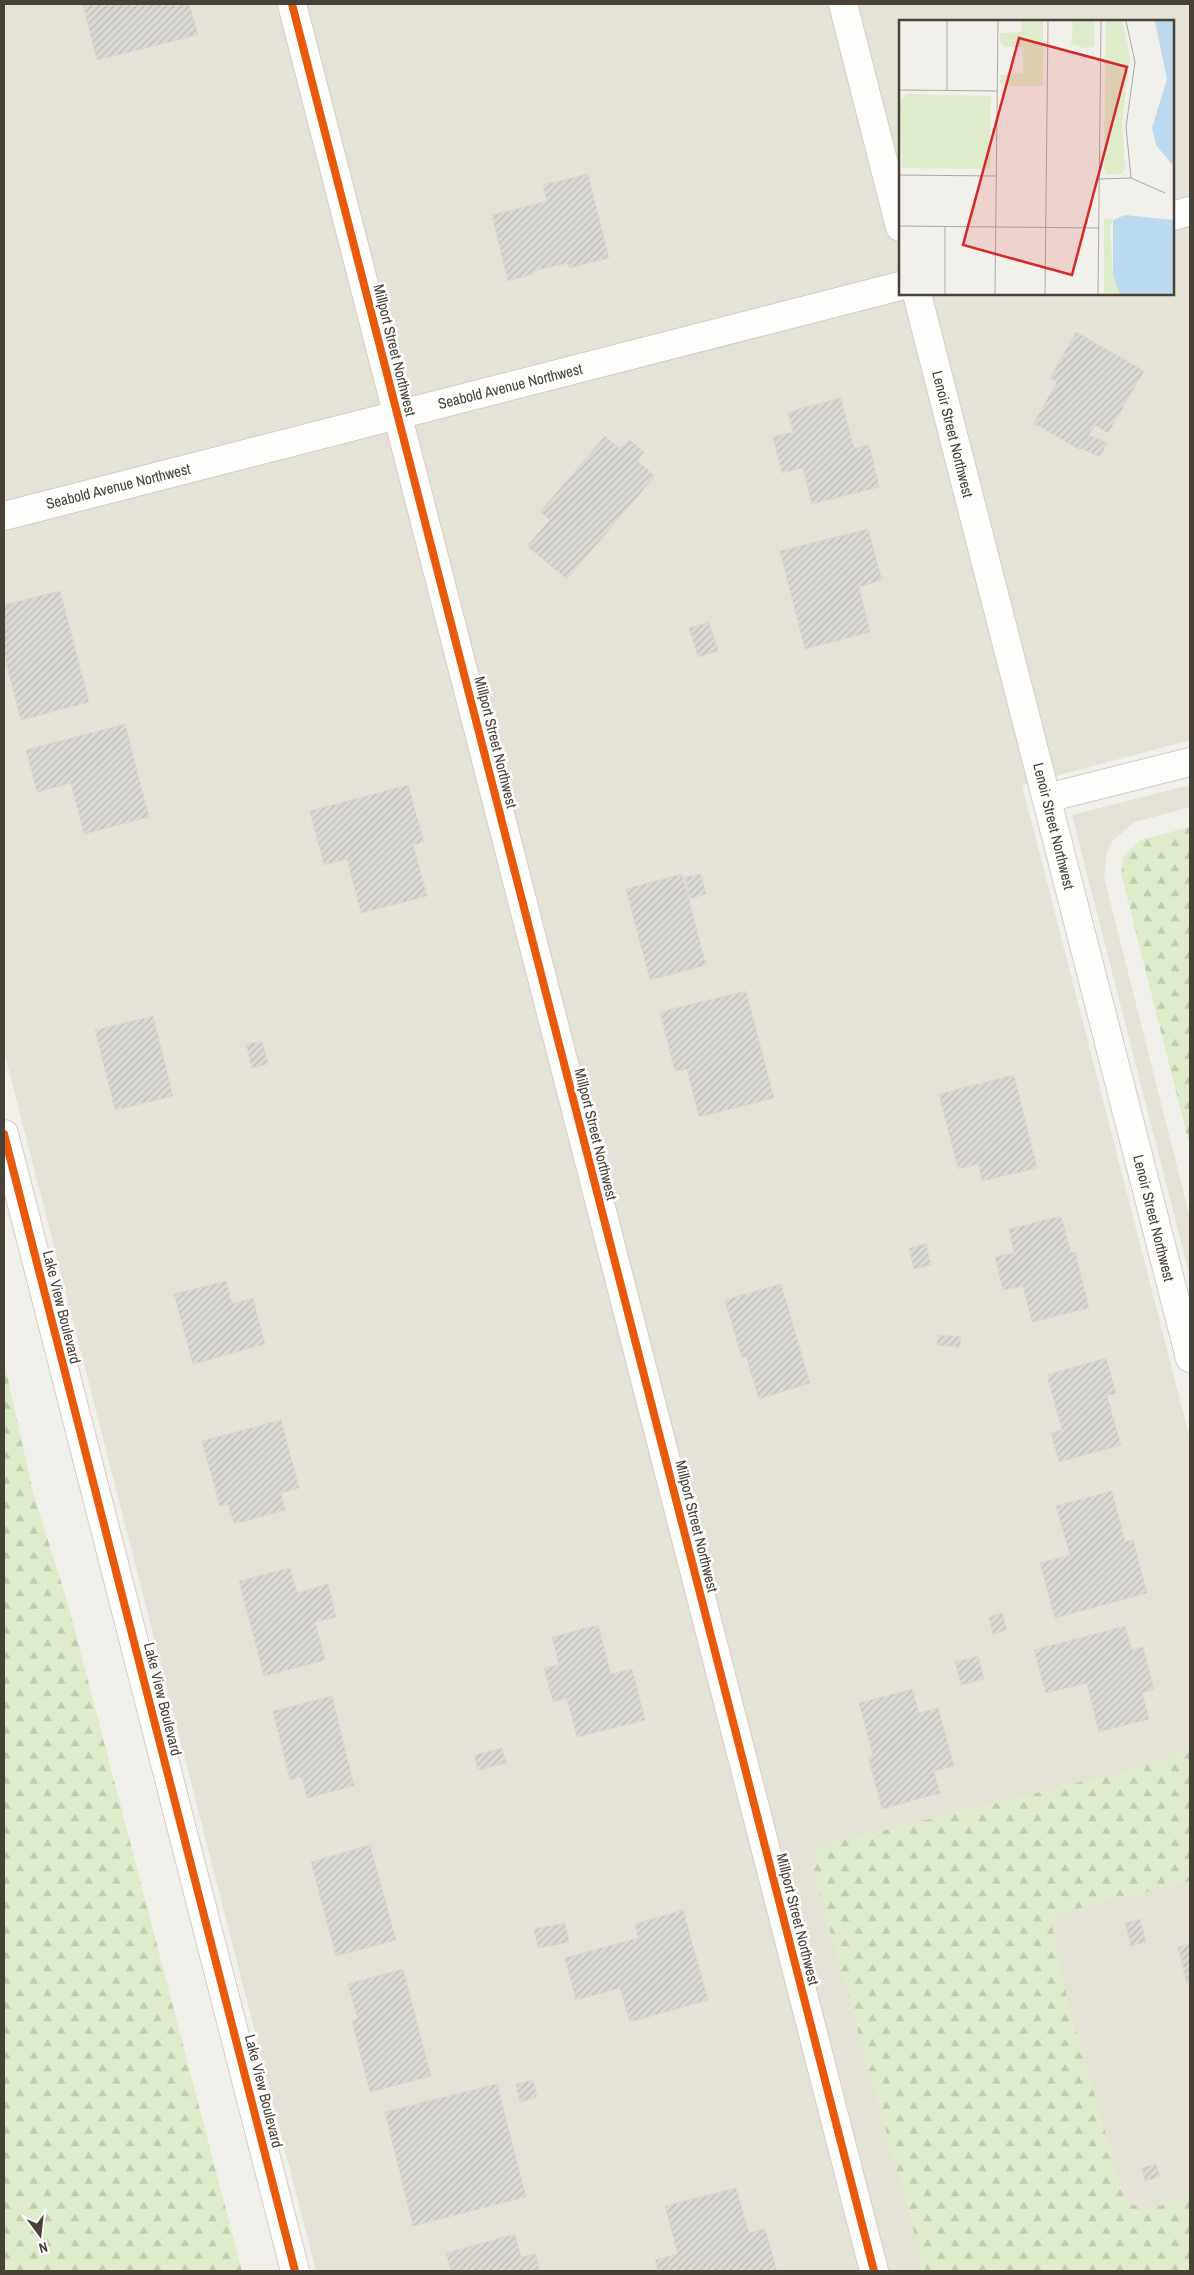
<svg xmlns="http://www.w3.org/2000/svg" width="1194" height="2275" font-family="'Archivo Narrow',sans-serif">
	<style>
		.residential { fill: #e5e2d8; fill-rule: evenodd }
		.forest { fill: url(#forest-firs) }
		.building { fill: url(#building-hatch); stroke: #dad7d1 }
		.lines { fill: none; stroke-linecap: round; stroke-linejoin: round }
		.minor-casing { stroke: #cfcec9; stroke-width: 30 }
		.minor { stroke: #fdfdfc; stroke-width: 28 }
		.cycleway-casing { stroke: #fff; stroke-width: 11 }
		.cycleway { stroke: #e8590c; stroke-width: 8 }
		.labels { text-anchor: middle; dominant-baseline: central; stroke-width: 5; stroke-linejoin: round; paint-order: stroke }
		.street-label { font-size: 15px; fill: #484137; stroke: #fff }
		.inset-road { fill: none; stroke: #adaaa3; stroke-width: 1 }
		.view { fill: #d62828; fill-opacity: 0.15; stroke: #d62828; stroke-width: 2.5 }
		.inset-edge { fill: none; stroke: #484137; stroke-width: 2.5 }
	</style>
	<defs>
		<pattern id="forest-firs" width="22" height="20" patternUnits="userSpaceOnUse" patternTransform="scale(1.25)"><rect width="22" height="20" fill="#deeccb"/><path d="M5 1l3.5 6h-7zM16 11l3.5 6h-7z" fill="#c0ccaf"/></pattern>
		<pattern id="building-hatch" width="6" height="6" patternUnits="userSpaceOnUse" patternTransform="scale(1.25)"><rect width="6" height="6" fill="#dbd9d3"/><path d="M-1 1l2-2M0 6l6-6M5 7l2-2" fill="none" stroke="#bdbbb6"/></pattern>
	</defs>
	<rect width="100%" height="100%" fill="#f1f0eb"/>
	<g class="residential">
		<path d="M4,4H1190V740L1022,785L1190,1439V2271H316L4,1051ZM900,21H1173V294H900Z"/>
		<path d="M1190,785V807L1135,822L1112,841L1107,851L1104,877L1190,1218V1277L1072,815Z"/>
	</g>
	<g class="forest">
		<path d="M1190,827V1147L1121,873L1124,856L1140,840Z"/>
		<path d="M4,1362L34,1496L68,1604L242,2271H4Z"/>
		<path d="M1190,1752V1881L1060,1913L1052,1925L1068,2003L1124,2198L1143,2211L1190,2196V2271H925L813,1870L817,1850L833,1843L1125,1771Z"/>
	</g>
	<g class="building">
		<path d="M83,4H189L198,35L97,60Z"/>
		<path d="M588,174L609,258L569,268L568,263L533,271L534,274L508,281L492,215L547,201L543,185Z"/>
		<path d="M1076,332L1144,371L1108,433L1095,425L1080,450L1034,423L1057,382L1050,378Z"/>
		<path d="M841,398L854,449L869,445L879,487L812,504L803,468L782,473L773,437L793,432L788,412Z"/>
		<path d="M1089,435L1107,443L1100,457L1081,448Z"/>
		<path d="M605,436L620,449L629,439L644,452L637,461L655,476L567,579L527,546L550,520L540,512Z"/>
		<path d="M868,529L882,580L859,587L870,632L805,649L780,551Z"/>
		<path d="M60,591L89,702L21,720L4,654V605Z"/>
		<path d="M709,622L718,651L698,657L689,628Z"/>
		<path d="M125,724L149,817L84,834L71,783L37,792L26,750Z"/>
		<path d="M408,785L424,842L413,845L427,896L361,913L347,859L324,865L310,811Z"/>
		<path d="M682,874L706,965L650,980L626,889Z"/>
		<path d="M701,874L706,894L690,899L685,877Z"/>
		<path d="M746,991L774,1098L699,1117L687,1069L675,1071L660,1012Z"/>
		<path d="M153,1016L173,1096L115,1110L95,1030Z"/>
		<path d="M262,1041L268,1064L252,1068L246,1044Z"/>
		<path d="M1014,1075L1037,1168L982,1181L978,1164L958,1169L939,1094Z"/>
		<path d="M1061,1216L1071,1253L1075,1252L1089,1308L1032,1322L1023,1286L1003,1290L995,1257L1014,1253L1009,1229Z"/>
		<path d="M926,1244L931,1265L914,1269L909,1248Z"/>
		<path d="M226,1281L232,1304L253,1298L265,1344L193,1364L174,1294Z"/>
		<path d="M781,1284L810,1383L759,1399L746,1356L742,1358L725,1300Z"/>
		<path d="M938,1335L961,1337L960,1347L937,1345Z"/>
		<path d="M1106,1358L1116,1393L1107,1396L1121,1445L1059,1462L1051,1433L1062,1430L1047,1375Z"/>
		<path d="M281,1420L299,1488L281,1493L285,1510L234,1524L228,1504L220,1506L202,1441Z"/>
		<path d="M1112,1491L1125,1542L1133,1540L1147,1593L1055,1618L1040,1563L1070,1555L1056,1506Z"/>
		<path d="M290,1568L297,1593L328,1584L336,1617L315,1622L325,1660L264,1676L239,1581Z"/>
		<path d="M1002,1613L1007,1630L993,1634L989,1617Z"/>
		<path d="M598,1625L611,1674L632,1669L645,1720L577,1737L567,1698L553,1702L544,1668L559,1665L552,1637Z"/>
		<path d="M1125,1626L1132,1650L1143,1647L1154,1689L1142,1693L1149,1719L1099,1732L1087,1683L1046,1693L1034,1650Z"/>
		<path d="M978,1656L984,1679L961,1685L955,1662Z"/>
		<path d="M912,1689L919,1713L938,1708L954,1766L934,1771L940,1793L882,1809L868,1757L873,1755L859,1703Z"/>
		<path d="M332,1696L354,1786L307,1798L302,1777L290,1780L273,1711Z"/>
		<path d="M502,1748L506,1763L478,1770L474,1755Z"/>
		<path d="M370,1845L396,1940L336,1956L311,1862Z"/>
		<path d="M683,1910L708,2000L630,2022L620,1988L576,2000L565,1958L638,1938L635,1924Z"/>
		<path d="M1140,1919L1146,1942L1131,1946L1125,1923Z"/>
		<path d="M565,1923L569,1942L538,1948L534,1929Z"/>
		<path d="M1190,1944V1982L1187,1983L1178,1947Z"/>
		<path d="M403,1969L431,2076L370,2092L352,2021L358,2019L348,1984Z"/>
		<path d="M533,2080L537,2097L520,2102L516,2084Z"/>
		<path d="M497,2084L526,2197L413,2226L385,2112Z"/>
		<path d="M1156,2164L1160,2177L1145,2181L1142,2168Z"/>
		<path d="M736,2188L749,2233L765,2229L777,2271H658L655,2260L678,2254L665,2206Z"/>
		<path d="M515,2234L521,2257L535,2254L540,2271H451L446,2253Z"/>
	</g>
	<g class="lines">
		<defs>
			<g id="minor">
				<path d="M292,4L874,2271"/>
				<path d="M843,4L900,227"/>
				<path d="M1173,216L1190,211"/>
				<path d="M917,294L1190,1358"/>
				<path d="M4,516L900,286"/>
				<path d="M1047,798L1190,762"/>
				<path d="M4,1134L295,2271"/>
			</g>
		</defs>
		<use href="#minor" class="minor-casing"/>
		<use href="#minor" class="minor"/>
		<defs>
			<g id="cycleway">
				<path d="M292,4L874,2271"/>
				<path d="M4,1134L295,2271"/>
			</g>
		</defs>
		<use href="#cycleway" class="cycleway-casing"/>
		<use href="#cycleway" class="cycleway"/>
	</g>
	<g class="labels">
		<g class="street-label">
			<text transform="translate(395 350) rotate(76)">Millport Street Northwest</text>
			<text transform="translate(510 386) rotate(-14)">Seabold Avenue Northwest</text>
			<text transform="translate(953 434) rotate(76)">Lenoir Street Northwest</text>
			<text transform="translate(118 486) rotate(-14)">Seabold Avenue Northwest</text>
			<text transform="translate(496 742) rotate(76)">Millport Street Northwest</text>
			<text transform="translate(1054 826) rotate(76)">Lenoir Street Northwest</text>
			<text transform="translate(596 1134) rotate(76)">Millport Street Northwest</text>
			<text transform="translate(1154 1218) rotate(76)">Lenoir Street Northwest</text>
			<text transform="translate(62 1307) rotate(76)">Lake View Boulevard</text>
			<text transform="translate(697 1526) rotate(76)">Millport Street Northwest</text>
			<text transform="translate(163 1699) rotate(76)">Lake View Boulevard</text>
			<text transform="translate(798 1919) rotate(76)">Millport Street Northwest</text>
			<text transform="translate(264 2091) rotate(76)">Lake View Boulevard</text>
		</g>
	</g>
	<g transform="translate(899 20)">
		<rect width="275" height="275" fill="#f1f0eb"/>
		<path d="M122,1H144V66H104L101,63V55L124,53V27H106L101,22V13L123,12ZM174,1H196L195,27L186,28L172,24ZM207,1H223L231,36L223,103L226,148L223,154H207L205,149ZM8,74L92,76L91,149L3,148L1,80Z" fill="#deeccb"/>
		<path d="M205,198L214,199L211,208L214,256L222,274H205Z" fill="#deeccb"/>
		<path d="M256,1H275V147L257,125L253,108L268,59ZM226,195L275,200V274H221L214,256V200Z" fill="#bbdaef"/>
		<path class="inset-road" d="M227,1L236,42L227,107L232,158M0,70L98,71M48,70V1M0,155L97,156M200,159L232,158L266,173M0,206L200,208M46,274V206M96,274L99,1M146,274L149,1M199,274L202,1"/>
		<path class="view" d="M120,18L228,47L173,255L64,225Z"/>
		<rect width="275" height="275" class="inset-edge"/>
	</g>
	<rect width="1194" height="2275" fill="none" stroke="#484137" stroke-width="10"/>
	<g transform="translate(40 2235) rotate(165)" stroke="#ffffff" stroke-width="4" paint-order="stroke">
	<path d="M0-4L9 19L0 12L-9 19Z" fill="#484137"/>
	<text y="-8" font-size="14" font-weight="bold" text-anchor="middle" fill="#484137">N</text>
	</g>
</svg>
